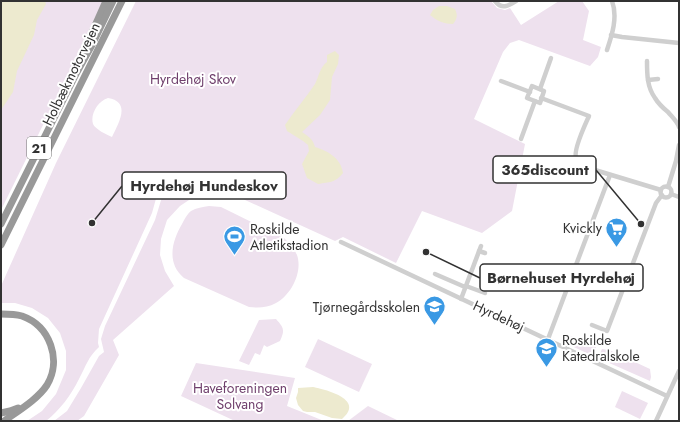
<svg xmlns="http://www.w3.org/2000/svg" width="680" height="422" font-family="Jost,sans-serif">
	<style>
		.green { fill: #eee1ee; fill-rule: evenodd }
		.water { fill: #edeacf }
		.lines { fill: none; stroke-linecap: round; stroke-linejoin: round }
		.minor { stroke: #cfcfcf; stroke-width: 4.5 }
		.highway { stroke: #999; stroke-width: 7 }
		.labels { text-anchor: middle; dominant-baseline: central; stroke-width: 4; stroke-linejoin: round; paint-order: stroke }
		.shield { fill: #fff; stroke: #707070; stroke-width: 1 }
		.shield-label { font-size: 13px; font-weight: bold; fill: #323232 }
		.street-label { font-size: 14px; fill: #323232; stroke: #fff }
		.park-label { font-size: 14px; fill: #6f3f6c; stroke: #fff }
		.poi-label { font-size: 14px; fill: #323232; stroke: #fff; text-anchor: end }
		.leader { fill: none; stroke: #323232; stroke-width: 1.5 }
		.callout-dot { fill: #323232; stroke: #fff; stroke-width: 1.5 }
		.callout { fill: #fff; stroke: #323232; stroke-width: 1.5 }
		.callout-label { font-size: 15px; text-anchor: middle; font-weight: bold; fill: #323232 }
	</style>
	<rect width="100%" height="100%" fill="#fff"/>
	<g class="green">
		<path d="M1,1H103L83,44L1,210Z"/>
		<path d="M136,1H491L497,8L505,10L510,8L521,25L559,1H582L589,11L583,40L601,47L598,57L590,66L519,40L510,43L503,52L474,119L525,144L512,211L482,233L422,211L396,263L343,237L335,241L221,189L195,196L180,206L167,220L161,239L160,255L165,271L174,286L113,340L119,355L84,416L77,421H54L67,411L81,388L99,356L104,352L101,339L105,326L155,220L162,197L157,195L152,213L99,329L98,343L99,347C88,357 86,366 79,379C71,395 60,410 46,421H27L42,411L56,394L66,370V351L60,333L48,318L32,308L15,303H1V286L56,163ZM108,98C132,102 118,124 112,137C107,135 95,129 93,124C90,114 98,101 108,98Z"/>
		<path d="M209,206L221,207L284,238C289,243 294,248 297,255C303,272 291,295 276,303C267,308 258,308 249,307L184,278C166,263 172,241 182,224C184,220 187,214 191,211C196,208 203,207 209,206Z"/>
		<path d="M276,319C284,328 285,330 280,341L267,347L264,345L260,355L255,353L249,365L239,361L259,320Z"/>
		<path d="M566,334L586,342L596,347L593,356L561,341L564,335Z"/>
		<path d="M318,339L372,364L359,392L305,367Z"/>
		<path d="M602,349L609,350L650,369L651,377L650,381L598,358Z"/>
		<path d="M196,363L295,378L287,406L324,421H235L181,396Z"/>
		<path d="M622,391L648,403L640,419L615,407Z"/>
		<path d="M368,406L399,421H348Z"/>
	</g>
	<g class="water">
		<path d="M1,1H45L46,4L37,20L34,35L17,71L13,92L1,110Z"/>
		<path d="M439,6H447L455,9C458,15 457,19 453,24C444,24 437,21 430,15L433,10Z"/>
		<path d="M335,51L339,55L338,64L332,77L330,100L320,115L302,132C308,136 313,139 315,147C328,151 341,158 343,173C335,183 330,182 318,184L307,178L302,164L309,151L308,145L303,141L287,131L285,125C294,111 306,98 315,84C319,76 320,67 327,62V55Z"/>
		<path d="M313,387C328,390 365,400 342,419L332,418L315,412H307L303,411L298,405L296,398L298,392V388Z"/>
	</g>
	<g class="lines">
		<g class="minor">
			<path d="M495,1C502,10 508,6 516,1"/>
			<path d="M611,35L622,37L679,43"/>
			<path d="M607,50C612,35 618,17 612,1"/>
			<path d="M647,61C647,74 647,87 655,98C658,103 663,108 668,112C672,117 677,121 679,127"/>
			<path d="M648,80L658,79"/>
			<path d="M501,81L530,92"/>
			<path d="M532,86L544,91L540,103L527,98Z"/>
			<path d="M540,89L551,58"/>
			<path d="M541,98L589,116C585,125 573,150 576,158C578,163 581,165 585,167L661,190"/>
			<path d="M521,139L535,101"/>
			<circle cx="666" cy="192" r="5.5"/>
			<path d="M668,187L676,161L679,145"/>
			<path d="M671,194L679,197"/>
			<path d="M341,242L667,396"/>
			<path d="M479,251L485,253"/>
			<path d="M435,274L465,287"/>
			<path d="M466,286L485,293"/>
			<path d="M461,299L481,246"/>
			<path d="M592,325L607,331L656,203L662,195"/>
			<path d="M548,339L610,175"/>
			<path d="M656,421L679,371"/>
		</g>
		<g class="highway">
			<path d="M90,37L106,1"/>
			<path d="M1,224L77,72L92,45L113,1"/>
			<path d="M1,245L122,1"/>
			<path d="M1,314C8,314 15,314 22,316C50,326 62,360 47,385C38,399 18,411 4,421"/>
			<path d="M1,413L10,411L18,408"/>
		</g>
	</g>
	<defs>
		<symbol id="supermarket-pin" viewBox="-11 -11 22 30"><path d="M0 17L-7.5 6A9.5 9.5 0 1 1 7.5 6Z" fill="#3a99e4" stroke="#fff"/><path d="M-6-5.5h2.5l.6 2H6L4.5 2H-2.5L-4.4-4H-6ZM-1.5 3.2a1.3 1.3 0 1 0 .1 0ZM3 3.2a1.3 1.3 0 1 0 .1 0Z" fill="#fff"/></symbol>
		<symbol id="stadium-pin" viewBox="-11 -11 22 30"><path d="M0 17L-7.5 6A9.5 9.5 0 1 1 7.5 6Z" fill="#3a99e4" stroke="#fff"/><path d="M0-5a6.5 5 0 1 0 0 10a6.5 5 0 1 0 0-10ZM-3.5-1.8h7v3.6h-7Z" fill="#fff"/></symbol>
		<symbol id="school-pin" viewBox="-11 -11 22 30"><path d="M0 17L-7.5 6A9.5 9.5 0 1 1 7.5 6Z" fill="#3a99e4" stroke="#fff"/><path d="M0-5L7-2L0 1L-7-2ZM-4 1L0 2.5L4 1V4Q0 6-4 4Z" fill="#fff"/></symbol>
		<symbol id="university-pin" viewBox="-11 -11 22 30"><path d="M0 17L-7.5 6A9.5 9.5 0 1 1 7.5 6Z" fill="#3a99e4" stroke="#fff"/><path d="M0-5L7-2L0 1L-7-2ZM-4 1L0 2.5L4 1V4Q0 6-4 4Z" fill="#fff"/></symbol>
	</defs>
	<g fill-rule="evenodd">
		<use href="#supermarket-pin" x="604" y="216" width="25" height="34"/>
		<use href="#stadium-pin" x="222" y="224" width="25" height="34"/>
		<use href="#school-pin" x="422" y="294" width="25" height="34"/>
		<use href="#university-pin" x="534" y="336" width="25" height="34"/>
	</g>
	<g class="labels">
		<rect class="shield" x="27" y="137" width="24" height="22" rx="3"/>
		<g class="shield-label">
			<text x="39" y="148">21</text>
		</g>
		<g class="street-label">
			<text transform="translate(71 74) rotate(-64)">Holbækmotorvejen</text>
			<text transform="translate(499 316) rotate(25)">Hyrdehøj</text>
		</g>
		<g class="park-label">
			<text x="193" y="79">Hyrdehøj Skov</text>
			<text x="240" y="388">Haveforeningen<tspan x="240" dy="16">Solvang</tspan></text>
		</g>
		<g class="poi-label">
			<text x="602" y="228">Kvickly</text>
			<text x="250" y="229" text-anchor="start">Roskilde<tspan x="250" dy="16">Atletikstadion</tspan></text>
			<text x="420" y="307">Tjørnegårdsskolen</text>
			<text x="562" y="340" text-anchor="start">Roskilde<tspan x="562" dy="16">Katedralskole</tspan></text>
		</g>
	</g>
	<path class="leader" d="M641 224L596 170M92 223L122 186M426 252L480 278"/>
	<g class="callout-dot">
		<circle cx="641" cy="224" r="4"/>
		<circle cx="92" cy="223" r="4"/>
		<circle cx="426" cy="252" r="4"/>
	</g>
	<g class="callout">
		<rect x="493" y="156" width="103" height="27" rx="4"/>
		<rect x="122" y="172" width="164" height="27" rx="4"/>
		<rect x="480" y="264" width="163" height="27" rx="4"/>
	</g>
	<g class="callout-label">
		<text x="545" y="175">365discount</text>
		<text x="204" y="191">Hyrdehøj Hundeskov</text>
		<text x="561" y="283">Børnehuset Hyrdehøj</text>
	</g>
	<rect width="680" height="422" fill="none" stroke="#323232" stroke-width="4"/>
</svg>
